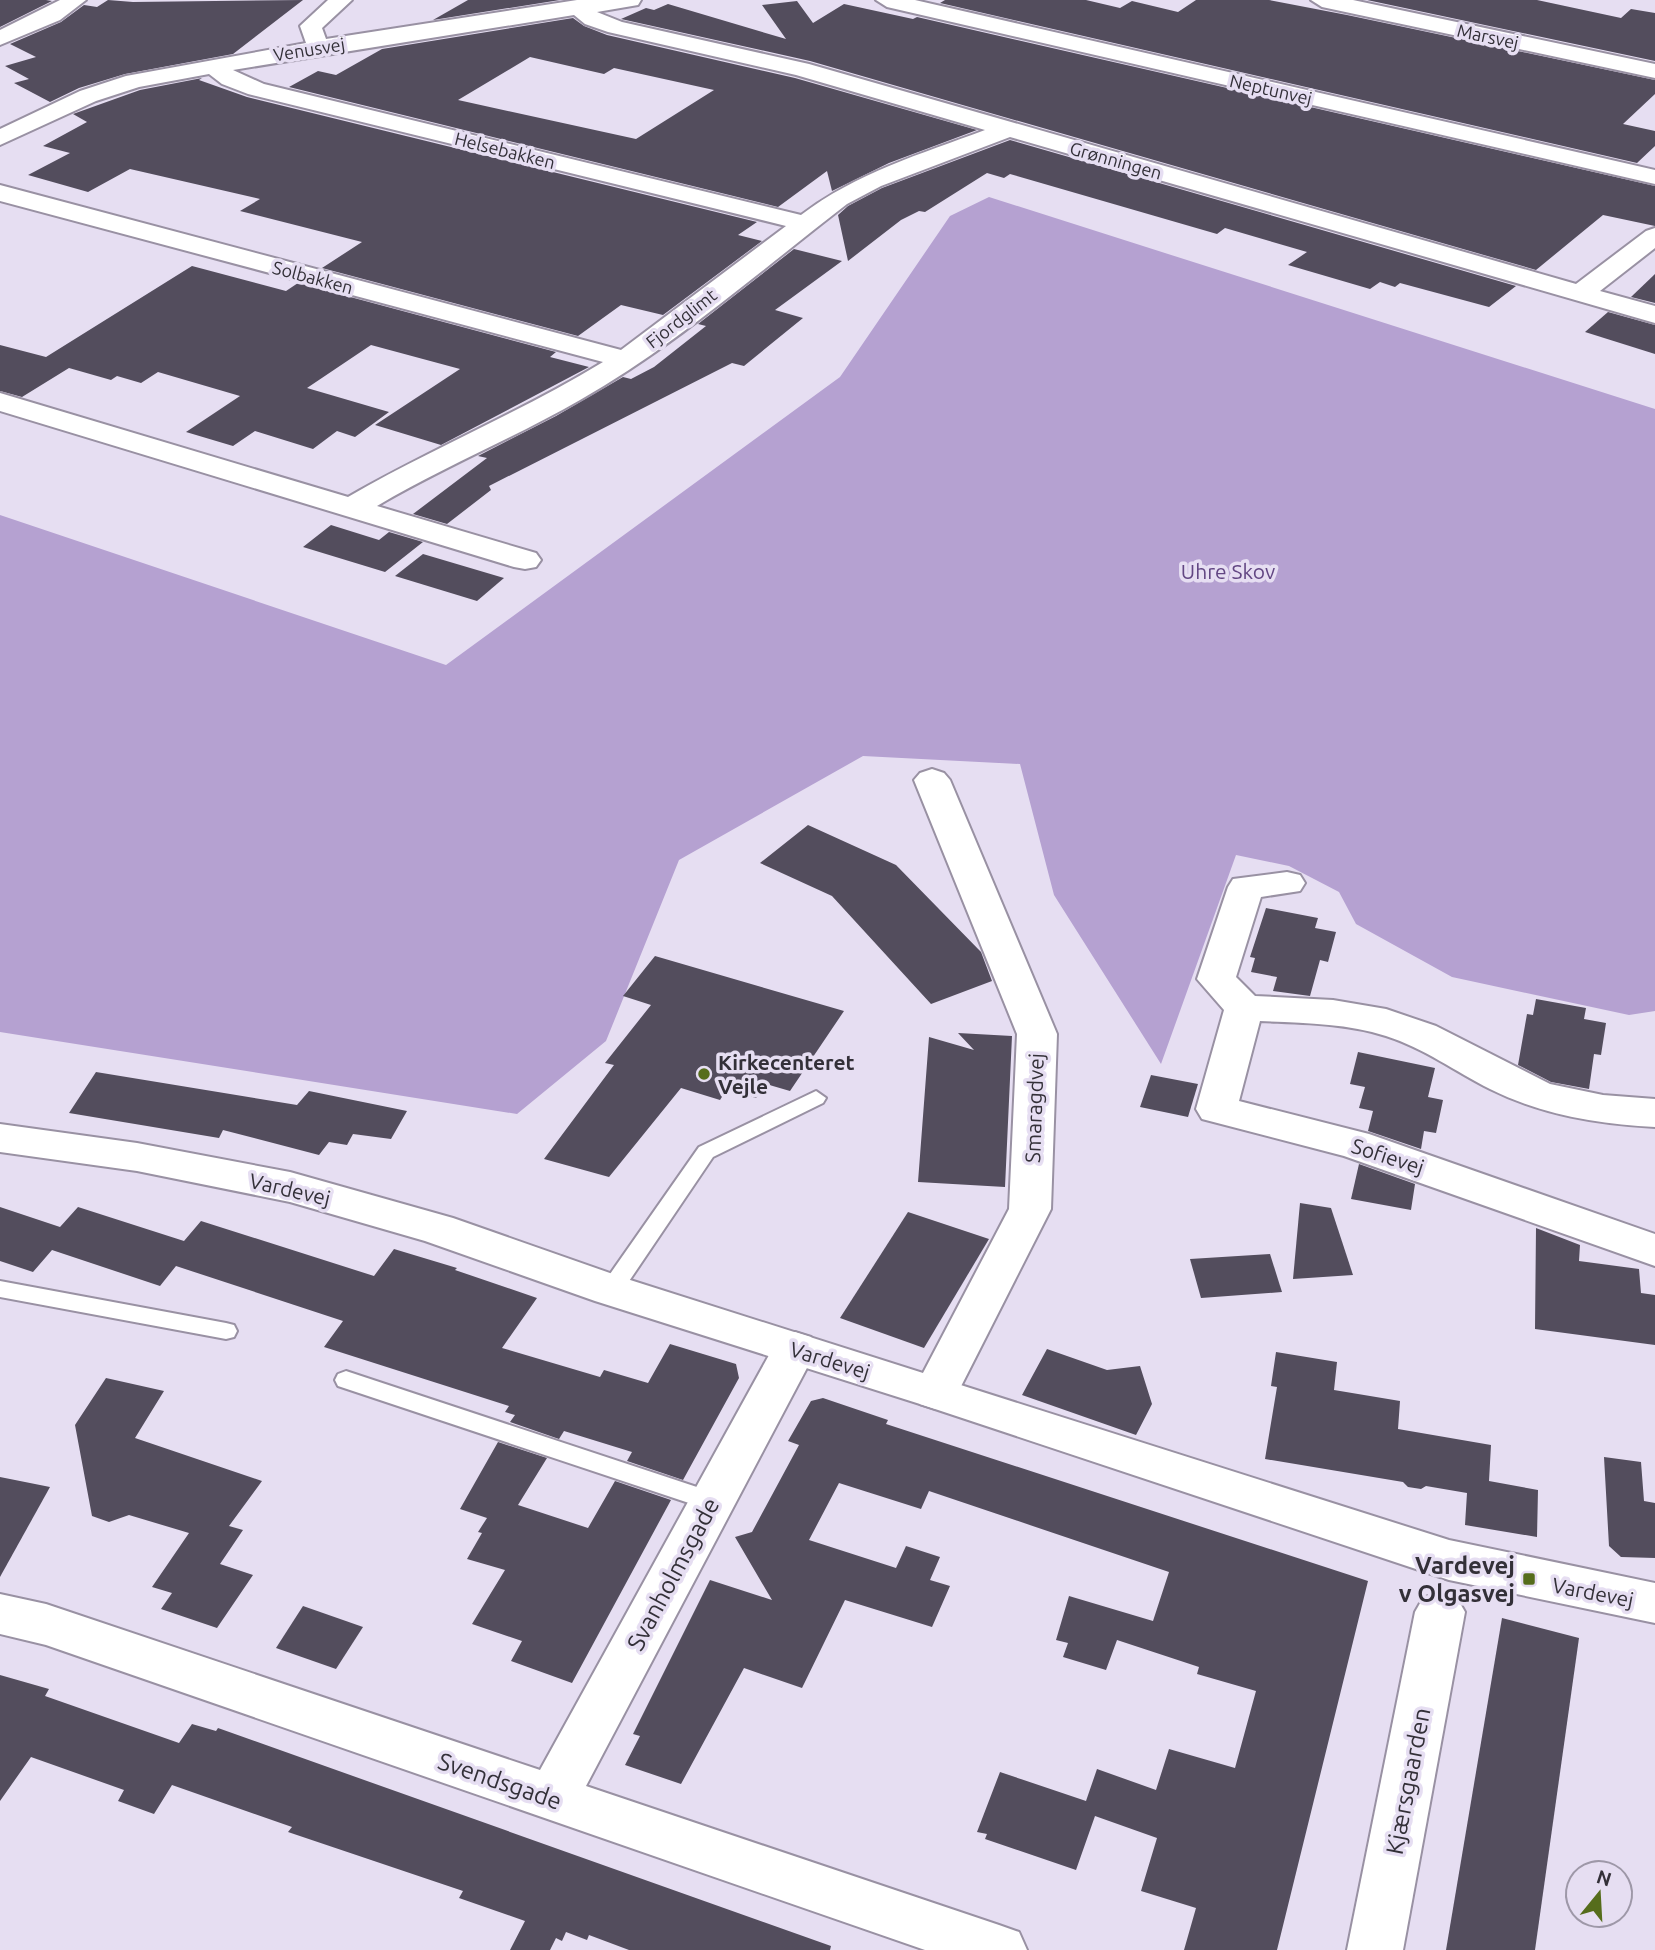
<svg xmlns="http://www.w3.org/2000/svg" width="1655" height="1950" font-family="Ubuntu,sans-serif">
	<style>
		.forest { fill: #b5a1d1 }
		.building { fill: #534d5d; fill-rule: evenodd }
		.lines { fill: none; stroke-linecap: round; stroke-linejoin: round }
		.lane-casing { stroke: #9991a3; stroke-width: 4 }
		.street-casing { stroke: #9991a3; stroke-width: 4 }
		.secondary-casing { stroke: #9991a3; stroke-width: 4 }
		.lane { fill: #fff; fill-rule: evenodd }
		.street { fill: #fff; fill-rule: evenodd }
		.secondary { fill: #fff; fill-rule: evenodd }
		.poi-dot { fill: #566d1c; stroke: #e6def2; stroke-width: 2.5 }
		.labels { text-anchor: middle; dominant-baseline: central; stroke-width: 7; stroke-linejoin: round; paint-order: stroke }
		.far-street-label { font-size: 18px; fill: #333038; stroke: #e6def2 }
		.park-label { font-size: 21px; fill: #624683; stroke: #e6def2 }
		.poi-label { font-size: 21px; font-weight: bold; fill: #333038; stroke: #e6def2; text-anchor: start }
		.street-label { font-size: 21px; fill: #333038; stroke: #e6def2 }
		.near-poi-label { font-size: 24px; font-weight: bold; fill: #333038; stroke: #e6def2; text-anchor: end }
		.near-street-label { font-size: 24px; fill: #333038; stroke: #e6def2 }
	</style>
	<rect width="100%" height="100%" fill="#e6def2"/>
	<path class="forest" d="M989,197L1655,409V1011L1629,1015L1452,977L1356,924L1339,892L1289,866L1236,855L1161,1064L1054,895L1020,764L863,756L679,860L606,1041L517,1114L0,1032V515L446,665L840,377L950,216Z"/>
	<g class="building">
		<path d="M0,0H46L52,1L0,27Z"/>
		<path d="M108,0L133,2L303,0L233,54L125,74L79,88L50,102L14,83L29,79L5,66L36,57L10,44L61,22L84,5L97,7Z"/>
		<path d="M468,0H560L433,20Z"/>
		<path d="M945,0H1086L1120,8L1132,1L1178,12L1196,0H1269L1347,15L1655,80V94L1623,124L1655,131V146L1637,163L940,3Z"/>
		<path d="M1367,0H1537L1621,18L1631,9L1655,13V61Z"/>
		<path d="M797,1L813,23L844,4L913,19L917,17L1655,186V226L1603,215L1536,270L810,61L621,19L646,8L654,10L668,4L786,39L762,5Z"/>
		<path d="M573,18L584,26L607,35L795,78L977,130L889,163L832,191L827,171L778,207L289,87L318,71L336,75L382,49ZM530,57L604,74L614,68L714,90L636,139L458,100Z"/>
		<path d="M202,78L199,80L247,97L757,222L738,235L762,241L663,315L621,305L578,336L322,268L362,242L240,211L260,199L130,169L88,192L28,175L70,153L43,146L87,122L73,114L140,90Z"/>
		<path d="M1010,140L1516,286L1489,307L1400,283L1395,287L1380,282L1370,289L1288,265L1307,252L1225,228L1217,234L1010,174L1004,178L987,173L925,212L919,211L901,220L848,261L838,215L848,206L882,188Z"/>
		<path d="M794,249L842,261L775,310L803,318L744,366L732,363L489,486L491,490L447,524L413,514L487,458L478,456L556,416L623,377L631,379L654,367L706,326L698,324Z"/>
		<path d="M192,266L286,291L298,283L556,352L550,357L589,367L441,445L375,425L460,369L371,345L307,388L389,412L355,437L337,431L313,449L255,431L233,446L186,432L240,396L158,372L141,383L117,376L111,380L69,368L22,397L0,391V345L46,357Z"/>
		<path d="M1655,274V303L1631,297Z"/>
		<path d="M1608,312L1655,325V354L1585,332Z"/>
		<path d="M331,525L379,540L389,532L423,542L385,572L303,547Z"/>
		<path d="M423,554L504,578L477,601L395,576Z"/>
		<path d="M808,825L896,865L981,952L992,981L931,1004L832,896L760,863Z"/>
		<path d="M1266,908L1318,918L1315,928L1336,932L1328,962L1320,960L1310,996L1273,991L1277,977L1251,972L1255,958L1250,957Z"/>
		<path d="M655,956L844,1011L790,1091L766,1084L756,1098L727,1089L720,1100L681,1088L609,1177L544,1159L614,1065L605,1063L651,1005L623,996Z"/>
		<path d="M1536,999L1586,1008L1584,1019L1606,1023L1601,1055L1594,1054L1589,1089L1551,1082L1518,1065L1527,1014L1533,1015Z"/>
		<path d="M958,1033L1012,1036L1005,1187L918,1182L929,1037L974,1050Z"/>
		<path d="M1358,1052L1435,1068L1428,1097L1443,1100L1436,1133L1424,1131L1421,1149L1368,1131L1373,1111L1359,1108L1365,1087L1350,1084Z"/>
		<path d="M96,1072L297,1105L309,1091L407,1111L391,1139L353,1134L347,1145L329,1142L319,1155L223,1130L219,1138L69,1113Z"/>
		<path d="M1151,1075L1198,1084L1188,1117L1140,1107Z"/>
		<path d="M1359,1164L1415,1184L1411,1210L1351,1199Z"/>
		<path d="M1300,1203L1331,1208L1353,1275L1293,1279Z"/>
		<path d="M0,1207L60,1227L78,1207L184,1241L201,1221L374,1276L394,1249L457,1268L455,1270L537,1298L502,1348L600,1377L604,1370L648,1383L670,1344L736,1364L739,1378L683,1480L627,1461L632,1452L564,1431L559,1439L510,1422L515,1415L505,1412L509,1406L324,1347L343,1321L176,1266L160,1286L52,1250L33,1272L0,1261Z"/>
		<path d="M908,1212L989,1239L924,1348L840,1318Z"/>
		<path d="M1536,1228L1580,1245L1579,1261L1639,1269L1641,1293L1655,1295V1345L1535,1329Z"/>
		<path d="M1270,1254L1282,1292L1201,1298L1190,1259Z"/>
		<path d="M1047,1349L1107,1370L1140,1366L1152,1404L1136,1435L1022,1395Z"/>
		<path d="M1276,1352L1337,1362L1334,1390L1400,1401L1398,1429L1491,1445L1489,1481L1538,1490L1537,1537L1465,1525L1467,1493L1426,1486L1421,1489L1408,1487L1403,1482L1265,1459L1277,1387L1271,1386Z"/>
		<path d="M106,1378L164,1391L135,1438L262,1481L229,1526L243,1530L220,1564L253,1575L217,1628L161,1609L172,1593L152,1587L189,1533L129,1515L109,1522L92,1516L75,1425Z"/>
		<path d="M823,1398L888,1420L886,1424L1368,1581L1277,1950H1184L1196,1908L1141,1891L1157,1838L1095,1816L1076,1870L985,1839L987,1834L977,1832L1000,1772L1086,1801L1097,1769L1156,1790L1169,1749L1235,1768L1256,1691L1197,1674L1199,1667L1117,1640L1106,1670L1063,1657L1068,1643L1056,1640L1069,1596L1153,1621L1169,1572L929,1491L921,1509L839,1483L809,1540L896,1568L906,1546L940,1557L930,1580L950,1586L932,1627L845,1600L802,1688L744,1668L681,1784L625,1765L640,1736L633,1734L710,1580L772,1600L735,1537L752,1532L799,1445L788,1441L811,1401Z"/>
		<path d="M498,1442L547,1458L518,1505L588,1528L615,1481L671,1500L572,1683L511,1661L522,1641L472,1624L505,1570L467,1559L482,1533L478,1532L487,1518L460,1509Z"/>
		<path d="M1604,1457L1641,1462L1644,1501L1655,1503V1558L1621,1557L1609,1546Z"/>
		<path d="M0,1477L50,1487L0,1577Z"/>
		<path d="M303,1606L363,1627L336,1669L276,1648Z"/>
		<path d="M1502,1618L1579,1638L1535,1950H1446Z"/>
		<path d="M0,1675L49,1689L45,1696L179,1743L192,1724L216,1731L218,1728L831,1946L830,1950H629L589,1935L587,1940L566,1932L562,1941L556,1938L550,1950H510L525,1921L459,1898L463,1891L288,1832L292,1827L172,1785L154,1814L118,1801L124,1790L31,1757L0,1801Z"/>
	</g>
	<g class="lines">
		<defs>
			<g id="lane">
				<path d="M816,1091L826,1098L823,1103L713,1157L619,1296H603L600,1290L603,1284L699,1147Z"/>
				<path d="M0,1281L226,1323L234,1325L237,1331L234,1337L226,1339L0,1297Z"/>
				<path d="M346,1371L721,1495L725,1502L721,1509L713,1511L338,1386L335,1380L338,1374Z"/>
			</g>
			<g id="street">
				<path d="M60,0H86L60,20L0,45V30Z"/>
				<path d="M328,0H352L322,28L326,39L577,0H641L638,5L597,12L622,22L809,64L1576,284L1646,231L1655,228V248L1600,291L1655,306V323L1010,137L881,186L847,204C760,271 675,346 580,400C514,438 443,467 377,506L536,553L541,560L536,567L525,569L514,567L0,411V393L348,497C431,449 521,412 603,362L0,201V185L621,350L786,226L248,94L222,84L209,74L139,87L96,101L0,145V129L80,91L126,76L306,43L300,26ZM574,15L585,24L608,32L796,75L985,130C921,154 856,173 801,215L264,84L233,70Z"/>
				<path d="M876,0H915L1655,170V184L887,7Z"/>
				<path d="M1311,0H1353L1655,64V78L1322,7Z"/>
				<path d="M932,769L944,773L950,780L1057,1034L1051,1209L952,1404L936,1409L920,1404L913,1392L1009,1209L1017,1034L914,780L920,773Z"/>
				<path d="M1287,872L1300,875L1305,883L1300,891L1261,897L1236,977L1255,996L1333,1000L1386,1009L1436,1026L1550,1084L1603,1095L1655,1099V1127C1598,1124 1542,1115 1490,1089C1456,1072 1424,1048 1386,1036C1346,1023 1302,1023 1260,1021L1239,1101L1369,1134L1655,1234V1266L1344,1156L1202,1119L1196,1109L1224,1010L1197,979L1228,887L1233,879Z"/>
				<path d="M795,1332L811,1337L817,1349L586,1786L999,1925L1019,1932L1027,1950H925L46,1645L0,1634V1594L46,1604L540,1770L779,1337Z"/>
				<path d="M1440,1592L1457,1598L1465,1612L1403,1950H1347L1415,1612L1423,1598Z"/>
			</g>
			<path id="secondary" d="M0,1124L137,1143L290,1172L453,1218L627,1279L1449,1540L1655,1583V1623L1449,1580L920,1404L595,1301L425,1241L290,1202L137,1171L0,1152Z"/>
		</defs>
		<use href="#lane" class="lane-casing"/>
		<use href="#street" class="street-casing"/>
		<use href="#secondary" class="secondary-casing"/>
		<use href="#lane" class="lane"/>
		<use href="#street" class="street"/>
		<use href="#secondary" class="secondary"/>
	</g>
	<g class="poi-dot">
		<circle cx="704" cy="1074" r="7"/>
		<rect x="1522" y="1572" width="14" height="14" rx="3.5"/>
	</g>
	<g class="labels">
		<g class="far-street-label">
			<text transform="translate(1488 36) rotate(12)">Marsvej</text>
			<text transform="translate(309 49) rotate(-9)">Venusvej</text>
			<text transform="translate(1271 89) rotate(13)">Neptunvej</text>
			<text transform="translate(505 150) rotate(14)">Helsebakken</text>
			<text transform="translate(1116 160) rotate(16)">Grønningen</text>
			<text transform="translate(313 277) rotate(15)">Solbakken</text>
			<text transform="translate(681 318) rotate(-38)">Fjordglimt</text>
		</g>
		<g class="park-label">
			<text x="1228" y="571">Uhre Skov</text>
		</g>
		<g class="poi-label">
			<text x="718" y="1062">Kirkecenteret<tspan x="718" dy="24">Vejle</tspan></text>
		</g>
		<g class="street-label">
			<text transform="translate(1034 1108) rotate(-88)">Smaragdvej</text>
			<text transform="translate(1388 1156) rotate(18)">Sofievej</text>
			<text transform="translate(290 1189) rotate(13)">Vardevej</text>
			<text transform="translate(830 1360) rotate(17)">Vardevej</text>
			<text transform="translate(1593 1592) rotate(11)">Vardevej</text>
		</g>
		<g class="near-poi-label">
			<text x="1515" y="1565">Vardevej<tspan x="1515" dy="28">v Olgasvej</tspan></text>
		</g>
		<g class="near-street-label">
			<text transform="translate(673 1574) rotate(-62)">Svanholmsgade</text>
			<text transform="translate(500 1781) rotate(19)">Svendsgade</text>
			<text transform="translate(1408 1781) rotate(-79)">Kjærsgaarden</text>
		</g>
	</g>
	<g transform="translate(1599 1894) rotate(18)"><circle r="33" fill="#e6def2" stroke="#9e98a8" stroke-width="2"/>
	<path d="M0-5L12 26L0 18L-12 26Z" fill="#566d1c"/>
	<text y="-10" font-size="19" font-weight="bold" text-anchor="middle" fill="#333038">N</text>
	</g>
</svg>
